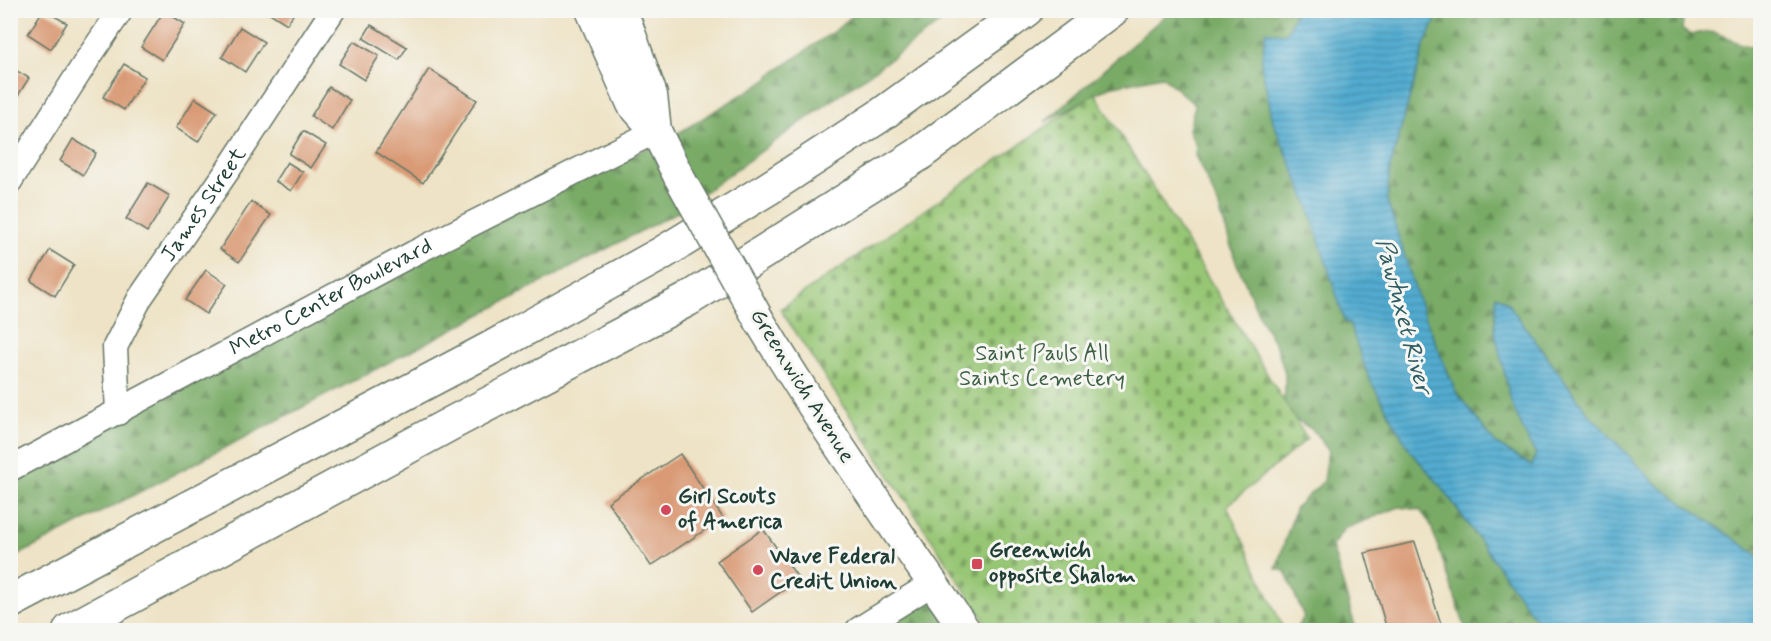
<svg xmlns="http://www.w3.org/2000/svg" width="1771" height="641" font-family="Mynerve,sans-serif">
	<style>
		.forest { fill: url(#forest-firs); stroke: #4c744d; stroke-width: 1.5 }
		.cemetery { fill: url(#cemetery-stones); stroke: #5b8254; stroke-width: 1.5 }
		.water { fill: url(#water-rules); stroke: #387482; stroke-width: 1.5 }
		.building { fill: #d99a75 }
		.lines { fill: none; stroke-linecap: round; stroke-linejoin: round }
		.minor-casing { stroke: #677767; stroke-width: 27 }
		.major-casing { stroke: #677767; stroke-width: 33 }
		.highway-casing { stroke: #677767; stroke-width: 36 }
		.minor { stroke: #fff; stroke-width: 24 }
		.major { stroke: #fff; stroke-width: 30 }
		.highway { stroke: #fff; stroke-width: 33 }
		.major-bridge-casing { stroke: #677767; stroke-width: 33; stroke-linecap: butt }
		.major-bridge { stroke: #fff; stroke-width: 30 }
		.poi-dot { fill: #d1495b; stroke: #f6f6f2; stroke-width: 2 }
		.labels { text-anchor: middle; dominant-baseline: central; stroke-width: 6; stroke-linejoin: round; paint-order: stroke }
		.street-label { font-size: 22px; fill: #1f3d34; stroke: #f6f6f2 }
		.park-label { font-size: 22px; fill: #3d5f44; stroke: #f6f6f2 }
		.poi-label { font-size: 22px; font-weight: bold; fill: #1f3d34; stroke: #f6f6f2; text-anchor: start }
		.water-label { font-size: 24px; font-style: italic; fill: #2e5e63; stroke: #f6f6f2 }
	</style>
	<defs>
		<pattern id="forest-firs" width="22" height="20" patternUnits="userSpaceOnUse" patternTransform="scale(1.5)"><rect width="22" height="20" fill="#79ab66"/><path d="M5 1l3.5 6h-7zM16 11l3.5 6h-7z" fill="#638c55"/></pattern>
		<pattern id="cemetery-stones" width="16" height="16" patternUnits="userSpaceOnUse" patternTransform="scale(1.5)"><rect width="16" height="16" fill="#97c675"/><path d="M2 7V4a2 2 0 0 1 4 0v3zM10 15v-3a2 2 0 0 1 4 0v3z" fill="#7ba261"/></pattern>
		<pattern id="water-rules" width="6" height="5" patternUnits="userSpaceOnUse" patternTransform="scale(1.5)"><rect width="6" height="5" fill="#52acd0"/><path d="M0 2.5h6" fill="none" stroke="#438daa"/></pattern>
	</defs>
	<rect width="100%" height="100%" fill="#f6f6f2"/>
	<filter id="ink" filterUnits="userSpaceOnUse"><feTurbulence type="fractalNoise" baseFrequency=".0167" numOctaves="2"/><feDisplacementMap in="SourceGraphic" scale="12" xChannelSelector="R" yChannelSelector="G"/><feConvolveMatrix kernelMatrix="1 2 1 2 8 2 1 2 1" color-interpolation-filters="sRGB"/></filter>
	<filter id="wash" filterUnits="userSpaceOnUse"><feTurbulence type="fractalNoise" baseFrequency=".008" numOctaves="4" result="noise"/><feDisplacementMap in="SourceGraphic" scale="24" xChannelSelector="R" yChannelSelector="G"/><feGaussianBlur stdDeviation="1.35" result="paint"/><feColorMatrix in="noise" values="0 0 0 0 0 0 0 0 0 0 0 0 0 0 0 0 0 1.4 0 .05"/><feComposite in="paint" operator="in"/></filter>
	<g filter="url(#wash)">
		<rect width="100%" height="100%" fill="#eee3c6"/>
		<g class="forest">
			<path d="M858,11H957L696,198L689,206L11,559V468L465,227L667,140L768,79L769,76L837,29Z"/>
			<path d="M1170,11H1296L1288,30L1284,34L1273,121L1307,202L1369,378L1411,452L1441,486L1537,621L1550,630L1509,627L1504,630H1466L1430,523L1420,510L1399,507L1344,529L1332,546L1356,630H1300L1297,627L1304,617L1285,571L1276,569L1296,507L1324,481L1328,450L1313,430L1282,411L1285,392V373L1277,347L1260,318L1235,259L1218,204L1195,155L1196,146L1189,130L1195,105L1162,76L1109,87L1045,122Z"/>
			<path d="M1440,11H1674L1676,16L1683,21L1682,30L1692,35C1723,23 1732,51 1760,45V557L1656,484L1588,413L1507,302L1496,295L1495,333L1529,443L1536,454L1532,466L1496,444L1456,392L1420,305L1387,200L1390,168L1425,43Z"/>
			<path d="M931,586L968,630H852Z"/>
		</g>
		<path class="cemetery" d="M1095,93L1307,439L1227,506L1284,630H991L780,309Z"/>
		<path class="water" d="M1296,11H1440L1425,43L1390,168L1387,200L1420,305L1456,392L1496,444L1532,466L1536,454L1529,443L1511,402L1495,332L1496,295L1507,302L1588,413L1656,484L1760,557V630H1550L1537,621L1441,486L1411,452L1369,378L1349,323L1345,322L1307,202L1273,121L1261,64L1266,31L1284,34L1288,30Z"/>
		<g id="blocks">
			<g class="building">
				<path d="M43,10L67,23L51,49L28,34Z"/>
				<path d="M265,10H296L287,24Z"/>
				<path d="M164,11L185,24L162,60L141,47Z"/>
				<path d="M371,25L407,47L399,60L363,38Z"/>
				<path d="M240,27L264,42L245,72L222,57Z"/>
				<path d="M354,41L379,56L364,80L339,64Z"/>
				<path d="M124,64L145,77L124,110L103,97Z"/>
				<path d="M10,67L29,78L10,108Z"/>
				<path d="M429,69L477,100L423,183L376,152Z"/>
				<path d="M329,87L350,100L332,130L311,116Z"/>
				<path d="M195,98L217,112L198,142L176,128Z"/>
				<path d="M303,131L326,145L311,168L289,154Z"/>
				<path d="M73,139L96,153L83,175L60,161Z"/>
				<path d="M287,162L303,172L291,191L275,181Z"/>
				<path d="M148,183L170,196L147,232L126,219Z"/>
				<path d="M251,202L271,215L239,262L220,249Z"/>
				<path d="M50,250L74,265L55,296L31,281Z"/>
				<path d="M206,270L227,284L206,314L185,300Z"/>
				<path d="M680,454L723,518L651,566L608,502Z"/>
				<path d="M763,529L799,579L752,612L717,561Z"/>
				<path d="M1415,542L1443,630H1387L1365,553Z"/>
			</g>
		</g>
	</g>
	<g filter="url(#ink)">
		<use href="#blocks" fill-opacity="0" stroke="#677767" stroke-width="1.5"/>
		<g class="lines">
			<defs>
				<g id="minor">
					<path d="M10,181L89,57L121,10"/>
					<path id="s1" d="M118,413L115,347L140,298L230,167L333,10"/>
					<path id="s2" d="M10,469L414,253L656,131"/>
					<path d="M858,630L933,583"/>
				</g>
				<g id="major">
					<path d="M591,10L632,104L656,131L679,177"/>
					<path d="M622,10L652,95L656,131"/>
					<path d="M759,320C823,427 895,528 965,630"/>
				</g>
				<g id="highway">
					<path d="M10,602L491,348L659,255L769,188L878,117L1026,10"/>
					<path d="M70,630L452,423L687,300L918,155L1112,10"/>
				</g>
			</defs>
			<use href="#minor" class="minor-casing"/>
			<use href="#major" class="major-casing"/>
			<use href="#highway" class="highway-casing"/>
			<use href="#minor" class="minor"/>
			<use href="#major" class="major"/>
			<use href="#highway" class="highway"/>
			<defs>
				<path id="major-bridge" d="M679,177L759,320"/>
			</defs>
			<use href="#major-bridge" class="major-bridge-casing"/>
			<use href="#major-bridge" class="major-bridge"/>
		</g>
	</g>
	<g class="poi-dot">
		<circle cx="666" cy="510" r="6"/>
		<rect x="971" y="558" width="12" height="12" rx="3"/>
		<circle cx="758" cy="570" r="6"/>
	</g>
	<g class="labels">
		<g class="street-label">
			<text stroke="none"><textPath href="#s1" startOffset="234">James Street</textPath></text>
			<text stroke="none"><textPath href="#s2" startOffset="364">Metro Center Boulevard</textPath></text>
			<text transform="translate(802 386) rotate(58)">Greenwich Avenue</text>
		</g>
		<g class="park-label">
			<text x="1042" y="354">Saint Pauls All<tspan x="1042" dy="25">Saints Cemetery</tspan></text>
		</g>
		<g class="poi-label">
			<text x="678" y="497">Girl Scouts<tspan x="678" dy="25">of America</tspan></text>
			<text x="989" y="551">Greenwich<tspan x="989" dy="25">opposite Shalom</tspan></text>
			<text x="770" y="557">Wave Federal<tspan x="770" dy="25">Credit Union</tspan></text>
		</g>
		<g class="water-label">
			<text transform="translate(1403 316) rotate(75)">Pawtuxet River</text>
		</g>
	</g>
	<rect width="1771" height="641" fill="none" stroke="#f6f6f2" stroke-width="36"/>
</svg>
